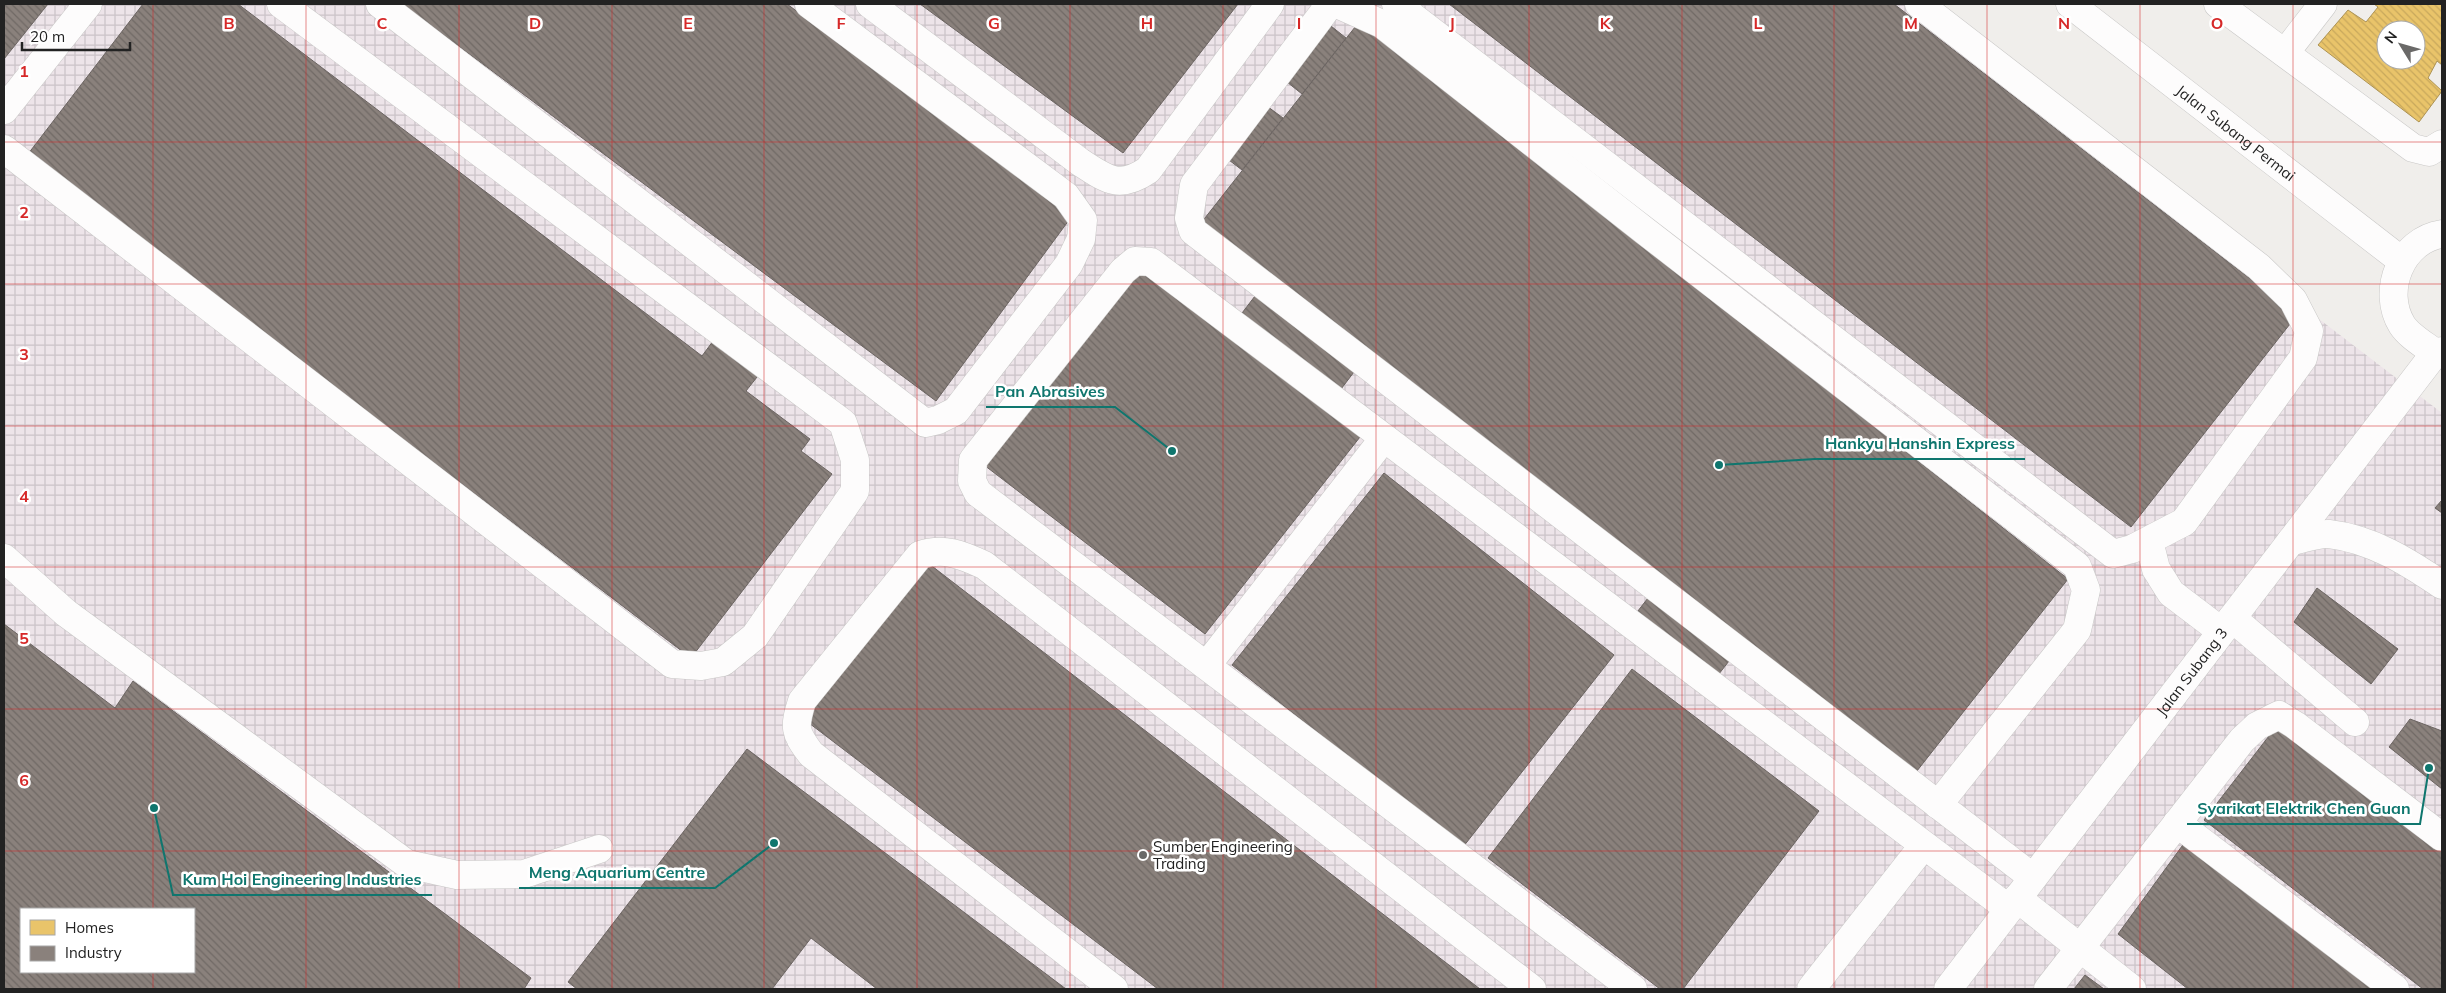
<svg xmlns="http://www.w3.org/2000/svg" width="2446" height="993" font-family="Mulish,sans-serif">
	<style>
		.industrial { fill: url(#industrial-grid); fill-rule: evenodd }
		.homes { fill: url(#homes-back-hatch); stroke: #ad9354; fill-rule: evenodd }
		.industry { fill: url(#industry-back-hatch); stroke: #6b6461; fill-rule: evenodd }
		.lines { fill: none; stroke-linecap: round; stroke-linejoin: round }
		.minor-casing { stroke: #c9c8c7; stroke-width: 29 }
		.minor { stroke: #fdfcfc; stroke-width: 28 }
		.grid { fill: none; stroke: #d62828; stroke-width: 1; stroke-opacity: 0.55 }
		.poi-dot { fill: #6a6968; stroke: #fff; stroke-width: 2 }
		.labels { text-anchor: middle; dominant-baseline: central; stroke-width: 5; stroke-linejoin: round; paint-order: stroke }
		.street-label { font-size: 15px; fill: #222; stroke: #fff }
		.poi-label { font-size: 15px; fill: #222; stroke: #fff; text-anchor: start }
		.grid-label { font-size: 16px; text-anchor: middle; font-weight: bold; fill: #d62828; stroke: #fff; stroke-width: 5; stroke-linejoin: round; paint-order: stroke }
		.leader { fill: none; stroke: #0f766e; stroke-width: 2 }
		.callout-dot { fill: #0f766e; stroke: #fff; stroke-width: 2 }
		.callout-label { font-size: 16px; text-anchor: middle; font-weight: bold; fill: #0f766e; stroke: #fff; stroke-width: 5; stroke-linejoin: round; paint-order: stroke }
	</style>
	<defs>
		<pattern id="industrial-grid" width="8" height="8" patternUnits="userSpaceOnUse" patternTransform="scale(1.25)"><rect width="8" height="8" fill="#ede4e9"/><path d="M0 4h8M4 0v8" fill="none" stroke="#cbc3c8"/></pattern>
		<pattern id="homes-back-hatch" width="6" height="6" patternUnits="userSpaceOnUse" patternTransform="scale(1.25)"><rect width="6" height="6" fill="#e9c46a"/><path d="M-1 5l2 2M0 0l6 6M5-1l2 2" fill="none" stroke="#c8a85c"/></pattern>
		<pattern id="industry-back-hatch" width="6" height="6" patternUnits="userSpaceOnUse" patternTransform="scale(1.25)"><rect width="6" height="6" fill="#8a817c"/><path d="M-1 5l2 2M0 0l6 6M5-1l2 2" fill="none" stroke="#706965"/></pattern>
	</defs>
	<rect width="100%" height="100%" fill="#f0eeeb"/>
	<path class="industrial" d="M4,4H1907L2442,413V989H4ZM21,909H194V972H21Z"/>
	<path class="homes" d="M2374,4H2442V65L2437,61L2428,78L2442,91L2419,122L2318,45L2348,10L2366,22L2378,7ZM2386,30H2416V60H2386Z"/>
	<g class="industry">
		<path d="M6,4H48L4,59V7Z"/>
		<path d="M143,4H238L702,356L716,337L761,372L746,391L810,439L801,451L832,474L691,658L28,154Z"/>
		<path d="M402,4H787L1072,216L936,401Z"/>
		<path d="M920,4H1238L1123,153Z"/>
		<path d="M1449,4H1894L2297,315L2131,527Z"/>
		<path d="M1316,14L1346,38L1302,94L1272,70Z"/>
		<path d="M1359,22L2068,579L1913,776L1201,223Z"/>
		<path d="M1252,95L1283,118L1242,170L1212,147Z"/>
		<path d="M1139,266L1360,437L1205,634L984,465Z"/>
		<path d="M1271,275L1370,351L1338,393L1239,317Z"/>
		<path d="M1384,473L1614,655L1463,847L1232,665Z"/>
		<path d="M2442,500V513L2435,508Z"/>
		<path d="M928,563L1480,989H1158L805,720Z"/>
		<path d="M1662,580L1743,643L1715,679L1634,616Z"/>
		<path d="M2317,588L2398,649L2371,684L2294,622Z"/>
		<path d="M4,624L115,708L133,681L531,978L524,989H4ZM21,909H194V972H21Z"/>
		<path d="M1632,669L1819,811L1683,989H1660L1488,858Z"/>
		<path d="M2410,719L2442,731V789L2389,747Z"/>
		<path d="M2279,723L2442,850V989H2423L2204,820Z"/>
		<path d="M747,749L1066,989H877L811,938L772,989H577L568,982Z"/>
		<path d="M2185,842L2374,989H2188L2118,934Z"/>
		<path d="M2085,975L2104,989H2074Z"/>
	</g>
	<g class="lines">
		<defs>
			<g id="minor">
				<path d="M380,4L925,423L938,420L956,411L1069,264L1081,239L1083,220L1066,196L809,4"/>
				<path d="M870,4L1080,162C1106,179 1119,190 1148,170L1270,4"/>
				<path d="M1330,4L1194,185L1189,218L1193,231L2032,877"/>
				<path d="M1337,4L1382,24L1645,231L2077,566L2086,590L2077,630L1938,805"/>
				<path d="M1396,4L2113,554L2132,549L2184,522L2303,358L2309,331L2293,300L2259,267L1919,4"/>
				<path id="s1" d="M2070,4L2402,261"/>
				<path d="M2218,4L2413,148L2429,152L2442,144"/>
				<path d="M2285,53L2323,4"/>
				<path d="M4,110L88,4"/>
				<path d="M4,149L672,664L701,666L723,662L755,636L855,491V460L843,423L281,4"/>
				<path d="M2442,234C2401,240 2381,291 2402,325C2409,336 2425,345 2435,353L2442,351"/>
				<path d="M2149,541L2156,569L2171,593L2221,631"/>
				<path d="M2291,541C2303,539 2318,533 2329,534C2372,539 2408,562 2442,585"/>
				<path d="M4,558L66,613L407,864L457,875L524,874L599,849"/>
				<path d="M2232,618L2355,722"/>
				<path d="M1207,665L1384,438"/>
				<path d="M2177,823L2395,989"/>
				<path d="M2017,898L2132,989"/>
				<path d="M1114,989L811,754C794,732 794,727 802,701L920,555C944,547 962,555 984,565L1532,989"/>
				<path d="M1633,989L978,493L972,481L973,460L1123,271L1135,261L1151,262L2009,909"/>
				<path d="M1811,989L1923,846"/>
				<path id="s2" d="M1948,989L2435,353"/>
				<path d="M2048,989L2242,740L2257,726L2279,715L2295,725L2442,837"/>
			</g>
		</defs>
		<use href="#minor" class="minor-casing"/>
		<use href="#minor" class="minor"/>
	</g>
	<path class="grid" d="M153,4V909M306,4V989M459,4V989M612,4V989M764,4V989M917,4V989M1070,4V989M1223,4V989M1376,4V989M1529,4V989M1682,4V989M1834,4V989M1987,4V989M2140,4V989M2293,4V989M4,142H2442M4,284H2442M4,426H2442M4,567H2442M4,709H2442M4,851H2442M153,972V989"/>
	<circle class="poi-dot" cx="1143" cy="855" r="5"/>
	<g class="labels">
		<g class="street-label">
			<text stroke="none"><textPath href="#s1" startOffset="210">Jalan Subang Permai</textPath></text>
			<text stroke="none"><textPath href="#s2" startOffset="400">Jalan Subang 3</textPath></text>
		</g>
		<g class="poi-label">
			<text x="1153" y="846">Sumber Engineering<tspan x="1153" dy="17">Trading</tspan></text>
		</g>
	</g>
	<g class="grid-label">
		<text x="229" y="29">B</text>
		<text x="382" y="29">C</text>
		<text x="535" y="29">D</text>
		<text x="688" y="29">E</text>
		<text x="841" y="29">F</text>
		<text x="994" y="29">G</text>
		<text x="1147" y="29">H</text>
		<text x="1299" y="29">I</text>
		<text x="1452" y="29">J</text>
		<text x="1605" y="29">K</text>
		<text x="1758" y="29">L</text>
		<text x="1911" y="29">M</text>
		<text x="2064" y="29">N</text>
		<text x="2217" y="29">O</text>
		<text x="24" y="77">1</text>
		<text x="24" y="218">2</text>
		<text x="24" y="360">3</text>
		<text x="24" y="502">4</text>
		<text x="24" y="644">5</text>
		<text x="24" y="786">6</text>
	</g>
	<path class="leader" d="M1172 451L1115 407H986M1719 465L1815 459H2025M2429 768L2420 824H2187M774 843L715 888H519M154 808L173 895H432"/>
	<g class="callout-dot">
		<circle cx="1172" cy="451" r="5"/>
		<circle cx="1719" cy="465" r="5"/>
		<circle cx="2429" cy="768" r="5"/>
		<circle cx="774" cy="843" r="5"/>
		<circle cx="154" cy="808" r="5"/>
	</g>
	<g class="callout-label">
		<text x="1050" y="397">Pan Abrasives</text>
		<text x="1920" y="449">Hankyu Hanshin Express</text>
		<text x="2304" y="814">Syarikat Elektrik Chen Guan</text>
		<text x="617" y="878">Meng Aquarium Centre</text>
		<text x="302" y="885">Kum Hoi Engineering Industries</text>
	</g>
	<rect width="2446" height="993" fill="none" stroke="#222222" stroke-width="10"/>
	<rect x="20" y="908" width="175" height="65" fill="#ffffff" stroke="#a7a7a7"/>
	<rect x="30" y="920" width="25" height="15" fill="#e9c46a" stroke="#a7a7a7"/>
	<text x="65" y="933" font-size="15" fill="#222222">Homes</text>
	<rect x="30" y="946" width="25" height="15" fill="#8a817c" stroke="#a7a7a7"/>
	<text x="65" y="958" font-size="15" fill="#222222">Industry</text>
	<g transform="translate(2401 45) rotate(307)"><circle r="24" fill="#ffffff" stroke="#a7a7a7"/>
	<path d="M0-4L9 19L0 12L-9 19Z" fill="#6a6968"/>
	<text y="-8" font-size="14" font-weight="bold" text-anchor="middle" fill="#222222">N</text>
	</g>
	<path d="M22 42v8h108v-8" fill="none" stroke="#222222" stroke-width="2.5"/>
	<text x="30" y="42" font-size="15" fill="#222222" stroke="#ffffff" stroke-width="4" paint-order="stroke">20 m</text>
</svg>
